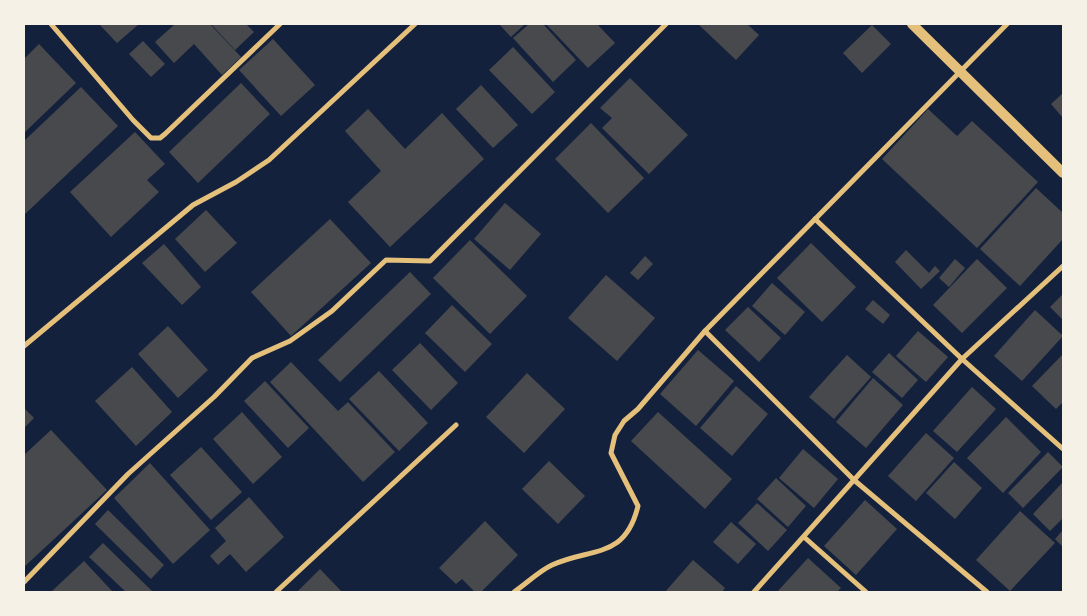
<svg xmlns="http://www.w3.org/2000/svg" width="1087" height="616" font-family="'Noto Sans',sans-serif">
	<style>
		.building { fill: #48494c }
		.lines { fill: none; stroke-linecap: round; stroke-linejoin: round }
		.minor { stroke: #e5c07b; stroke-width: 5 }
		.secondary { stroke: #e5c07b; stroke-width: 10 }
	</style>
	<rect width="100%" height="100%" fill="#14213d"/>
	<g class="building">
		<path d="M99,24H139L117,43Z"/>
		<path d="M175,24H210L241,57L222,75L194,44L174,63L155,42Z"/>
		<path d="M211,24H246L254,32L235,50Z"/>
		<path d="M499,24H525L511,37Z"/>
		<path d="M529,24H543L576,60L553,82L513,38Z"/>
		<path d="M546,24H597L615,43L588,68Z"/>
		<path d="M698,24H747L759,35L736,60Z"/>
		<path d="M872,25L891,44L862,73L843,53Z"/>
		<path d="M273,39L315,85L281,116L239,70Z"/>
		<path d="M143,41L165,64L151,77L129,54Z"/>
		<path d="M39,44L76,83L24,133V59Z"/>
		<path d="M513,47L555,92L532,114L489,70Z"/>
		<path d="M630,78L688,135L649,174L602,128L612,118L600,108Z"/>
		<path d="M241,83L270,114L198,183L169,152Z"/>
		<path d="M481,85L518,125L493,148L456,109Z"/>
		<path d="M81,87L118,126L24,215V141Z"/>
		<path d="M1063,93V118L1051,104Z"/>
		<path d="M368,109L405,149L442,113L484,159L390,247L348,202L381,171L345,131Z"/>
		<path d="M928,109L957,136L972,121L1038,182L977,248L882,159Z"/>
		<path d="M591,123L644,178L608,213L555,159Z"/>
		<path d="M135,132L165,164L147,180L159,192L111,237L70,192Z"/>
		<path d="M1036,188L1063,213V239L1020,286L980,249Z"/>
		<path d="M505,203L541,234L510,270L474,239Z"/>
		<path d="M206,210L237,243L205,272L175,239Z"/>
		<path d="M330,219L371,263L291,336L251,292Z"/>
		<path d="M470,240L527,296L490,334L433,278Z"/>
		<path d="M811,243L856,287L822,322L777,278Z"/>
		<path d="M164,244L201,287L182,305L142,263Z"/>
		<path d="M906,250L929,273L935,266L940,271L921,289L895,262Z"/>
		<path d="M645,256L653,264L638,280L630,273Z"/>
		<path d="M955,259L965,268L949,287L939,278Z"/>
		<path d="M977,259L1007,288L962,333L933,305Z"/>
		<path d="M410,272L431,294L340,382L318,360Z"/>
		<path d="M606,275L655,318L617,361L568,318Z"/>
		<path d="M772,283L805,312L785,335L752,306Z"/>
		<path d="M1063,294V320L1050,307Z"/>
		<path d="M873,300L890,315L883,324L865,309Z"/>
		<path d="M452,305L492,344L465,372L425,333Z"/>
		<path d="M748,307L781,338L759,362L725,330Z"/>
		<path d="M1035,310L1063,336L1022,381L994,356Z"/>
		<path d="M168,326L208,370L178,398L138,354Z"/>
		<path d="M918,331L948,357L926,382L896,356Z"/>
		<path d="M420,343L458,383L431,410L392,370Z"/>
		<path d="M698,350L734,381L696,426L660,394Z"/>
		<path d="M889,353L918,380L902,398L872,372Z"/>
		<path d="M1063,354V402L1056,409L1032,386Z"/>
		<path d="M847,355L871,377L834,419L809,397Z"/>
		<path d="M291,362L338,411L348,402L395,452L363,482L270,382Z"/>
		<path d="M132,367L172,412L136,446L95,401Z"/>
		<path d="M379,371L428,423L399,451L349,399Z"/>
		<path d="M527,373L565,409L524,453L486,417Z"/>
		<path d="M873,378L903,405L866,448L836,422Z"/>
		<path d="M265,381L309,428L288,448L244,401Z"/>
		<path d="M736,386L768,414L732,456L700,428Z"/>
		<path d="M972,387L996,409L957,452L933,431Z"/>
		<path d="M24,408L34,418L24,428Z"/>
		<path d="M242,412L282,457L253,484L213,439Z"/>
		<path d="M658,412L732,479L705,509L631,441Z"/>
		<path d="M1006,417L1041,452L1003,493L967,458Z"/>
		<path d="M51,430L107,490L24,567V455Z"/>
		<path d="M926,433L954,458L916,501L888,476Z"/>
		<path d="M201,447L242,492L211,520L170,475Z"/>
		<path d="M803,449L838,479L814,508L779,478Z"/>
		<path d="M1048,452L1063,467L1023,508L1008,493Z"/>
		<path d="M549,461L585,496L558,524L522,489Z"/>
		<path d="M954,462L982,488L955,519L926,493Z"/>
		<path d="M150,463L210,530L173,564L114,498Z"/>
		<path d="M776,478L806,506L788,527L757,499Z"/>
		<path d="M1063,482V518L1050,531L1033,514Z"/>
		<path d="M249,497L284,537L246,572L230,554L218,565L210,556L226,541L215,528Z"/>
		<path d="M865,500L897,529L856,575L824,546Z"/>
		<path d="M757,503L787,530L768,551L738,523Z"/>
		<path d="M108,510L164,565L151,579L95,524Z"/>
		<path d="M1020,511L1055,543L1010,591L976,560Z"/>
		<path d="M485,521L518,555L481,592H475L462,579L456,584L439,568Z"/>
		<path d="M731,522L756,544L738,564L713,542Z"/>
		<path d="M1063,530V547L1055,539Z"/>
		<path d="M103,543L153,592H126L89,557Z"/>
		<path d="M808,558L841,588L837,592H777Z"/>
		<path d="M693,560L725,588L722,592H665Z"/>
		<path d="M84,561L113,592H51Z"/>
		<path d="M320,569L342,592H297Z"/>
	</g>
	<g class="lines">
		<g class="minor">
			<path d="M51,24L133,120L151,138H160L165,134L280,24"/>
			<path d="M815,219L962,359L1063,449"/>
			<path d="M705,331L854,480L987,592"/>
			<path d="M24,346L193,205L236,182L269,160L415,24"/>
			<path d="M804,537L866,592"/>
			<path d="M24,582L128,474L214,397L252,358L290,341L332,311L386,260L430,261L666,24"/>
			<path d="M276,592L456,425"/>
			<path d="M514,592C526,584 539,571 552,565C591,547 625,560 638,506L611,453L615,435L624,421L638,409L705,331L1007,24"/>
			<path d="M754,592L962,359L1063,266"/>
		</g>
		<path class="secondary" d="M912,24L1063,173"/>
	</g>
	<rect width="1087" height="616" fill="none" stroke="#f6f1e7" stroke-width="50"/>
</svg>
